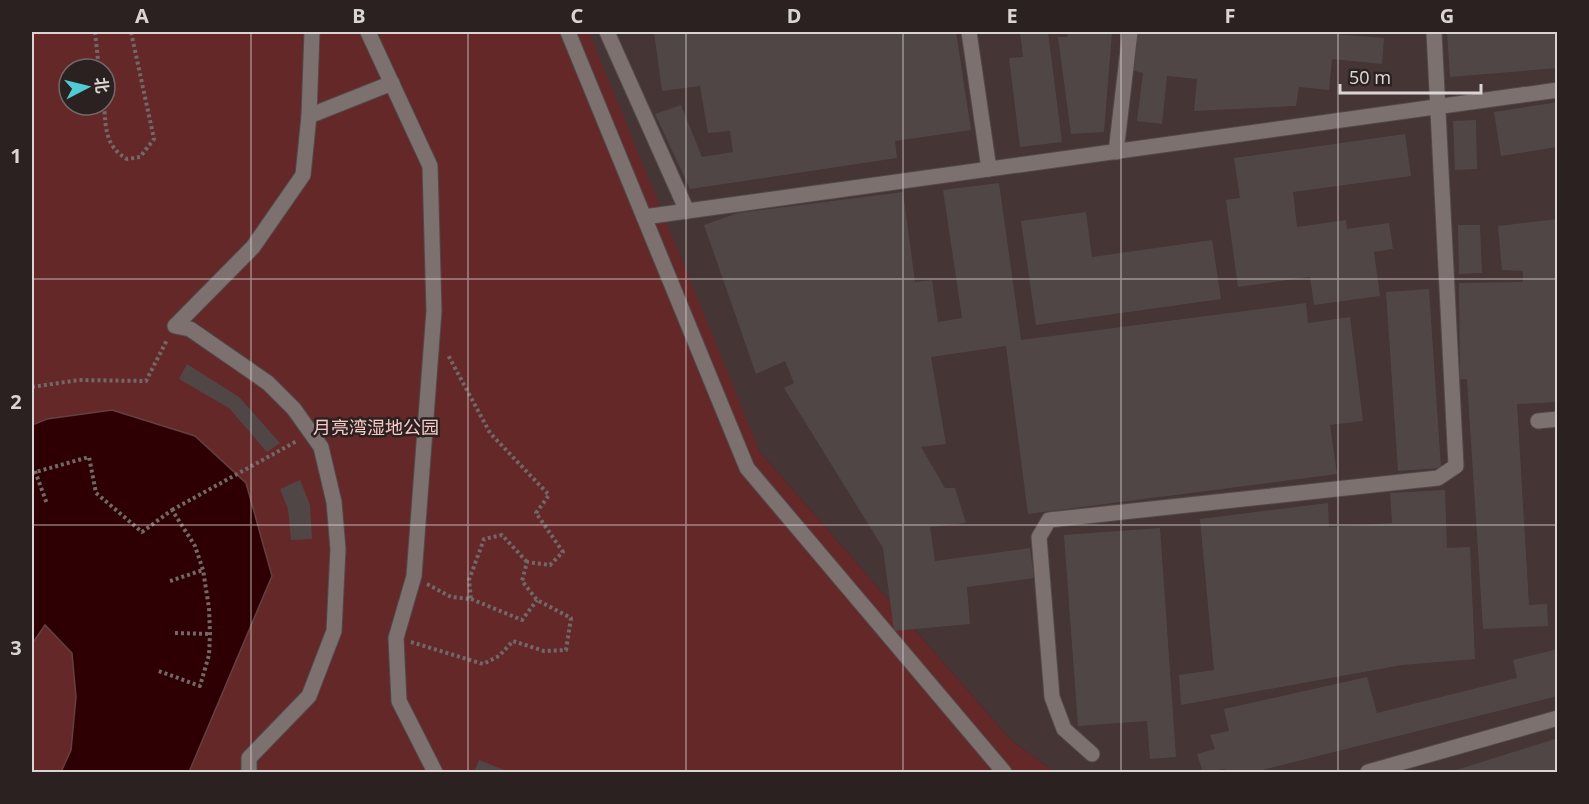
<svg xmlns="http://www.w3.org/2000/svg" width="1589" height="804" font-family="'Noto Sans','Noto Sans SC',sans-serif">
	<style>
		.built { fill: #453535 }
		.green { fill: #642829; fill-rule: evenodd }
		.water { fill: #2f0003; stroke: #634042; stroke-width: 1.5 }
		.building { fill: #514646 }
		.lines { fill: none; stroke-linecap: round; stroke-linejoin: round }
		.minor-casing { stroke: #514949; stroke-width: 17 }
		.path { stroke: #716867; stroke-width: 4; stroke-dasharray: 3 3; stroke-linecap: butt }
		.minor { stroke: #7d7170; stroke-width: 15 }
		.grid { fill: none; stroke: #dbd4d4; stroke-width: 1.5; stroke-opacity: 0.55 }
		.labels { text-anchor: middle; dominant-baseline: central; stroke-width: 5; stroke-linejoin: round; paint-order: stroke }
		.park-label { font-size: 18px; fill: #f8c9c7; stroke: #2b2121 }
		.neatline { fill: none; stroke: #dbd4d4; stroke-width: 2 }
		.grid-label { font-size: 20px; text-anchor: middle; font-weight: bold; fill: #dbd4d4 }
	</style>
	<rect width="100%" height="100%" fill="#352b2a"/>
	<path class="built" d="M568,32H1557V772H1055L1011,740L760,452Z"/>
	<path class="green" d="M32,32H589L760,452L1011,740L1055,772H32ZM69,69H105V105H69Z"/>
	<path class="water" d="M112,410L195,436L246,483L272,576L189,772H61L71,750L76,697L72,653L45,625L32,644V425L47,419Z"/>
	<g class="building">
		<path d="M654,32H956L971,130L895,141L897,158L690,189L655,114L681,105L702,157L733,152L730,131L708,133L700,86L662,91Z"/>
		<path d="M1020,32H1048L1062,142L1020,147L1009,58L1023,57Z"/>
		<path d="M1068,32H1112L1104,132L1071,134L1058,37H1067Z"/>
		<path d="M1135,32H1334V34L1384,38L1382,64L1332,59L1329,90L1299,87L1296,106L1194,111L1197,79L1167,76L1162,124L1137,121L1143,73L1131,70Z"/>
		<path d="M1447,32H1554L1558,68L1450,77Z"/>
		<path d="M1558,102V147L1501,156L1494,112Z"/>
		<path d="M1476,120L1477,169L1455,170L1453,121Z"/>
		<path d="M1405,134L1411,176L1293,192L1297,227L1346,220L1347,229L1389,223L1393,249L1374,252L1380,296L1314,305L1310,277L1238,287L1226,200L1240,198L1234,158Z"/>
		<path d="M999,183L1021,340L1306,303L1308,323L1350,317L1363,421L1330,425L1337,474L1028,514L1006,346L931,357L946,444L921,447L945,488H955L966,523L930,527L935,561L1030,548L1034,578L967,587L970,624L894,631L883,548L784,388L794,383L785,361L756,374L704,225L738,213L903,192L915,282L932,280L938,322L962,318L943,190Z"/>
		<path d="M1086,212L1092,257L1212,240L1221,299L1036,325L1021,221Z"/>
		<path d="M1558,219V402L1517,404L1529,605L1547,604L1548,626L1483,629L1467,379H1460L1459,283L1523,282V271L1502,270L1498,226Z"/>
		<path d="M1458,225H1480L1482,273L1459,274Z"/>
		<path d="M1429,289L1441,468L1398,471L1386,292Z"/>
		<path d="M187,364L239,397L280,443L267,452L229,408L179,379Z"/>
		<path d="M300,480L310,505L312,539L291,540L288,509L280,489Z"/>
		<path d="M1445,490L1447,548L1470,547L1475,659L1402,665L1181,705L1179,675L1214,670L1200,519L1328,503L1329,527L1392,523L1390,493Z"/>
		<path d="M1160,528L1176,757L1150,759L1147,721L1078,726L1064,535Z"/>
		<path d="M1558,649V696L1254,772H1226L1225,769L1203,772L1197,754L1215,749L1210,735L1229,731L1224,709L1367,677L1377,713L1517,678L1513,660Z"/>
		<path d="M1558,738V772H1450Z"/>
		<path d="M479,760L509,772H474Z"/>
	</g>
	<g class="lines">
		<defs>
			<g id="minor">
				<path d="M368,32L430,166L434,311L414,576L396,638L399,701L435,772"/>
				<path d="M568,32L747,468L1004,772"/>
				<path d="M607,32L687,211"/>
				<path d="M969,32L989,169"/>
				<path d="M309,116L392,83"/>
				<path d="M1116,152L1130,32"/>
				<path d="M644,217L1558,90"/>
				<path d="M1538,421L1558,419"/>
				<path d="M1092,754L1064,729L1052,697L1039,537L1049,520L1438,478L1456,466L1434,32"/>
				<path d="M249,772V758L309,696L334,631L338,549L334,502L321,447L294,409L268,383L190,329L175,326L253,247L303,175L309,116L312,32"/>
				<path d="M1368,772L1558,718"/>
			</g>
		</defs>
		<use href="#minor" class="minor-casing"/>
		<g class="path">
			<path d="M95,32L99,69"/>
			<path d="M104,105C106,129 105,146 127,159L140,157L154,139L131,32"/>
			<path d="M32,387L79,380L146,381L167,340"/>
			<path d="M35,471L47,504"/>
			<path d="M32,473L89,457L96,493L142,532L172,510L195,546L203,570L209,608L210,634L209,655L200,686L156,670"/>
			<path d="M172,510L297,441"/>
			<path d="M170,581L203,570"/>
			<path d="M427,584L451,597L471,599L469,580L484,539L502,535L527,562"/>
			<path d="M471,599L522,620L537,600"/>
			<path d="M175,633L210,634"/>
			<path d="M411,642L483,664L499,656L513,641L544,651L566,650L571,618L537,600L522,581L527,562L550,565L563,552L536,513L549,495L490,433L448,355"/>
		</g>
		<use href="#minor" class="minor"/>
	</g>
	<path class="grid" d="M251,32V772M468,32V772M686,32V772M903,32V772M1121,32V772M1338,32V772M32,279H1558M32,525H1558"/>
	<g class="labels">
		<g class="park-label">
			<text x="376" y="427">月亮湾湿地公园</text>
		</g>
	</g>
	<rect width="1589" height="804" fill="none" stroke="#2b2121" stroke-width="66"/>
	<g transform="translate(87 87) rotate(83)"><circle r="28" fill="#2b2121" stroke="#716969" stroke-width="1.5"/>
	<path d="M0-4.5L10 22L0 15L-10 22Z" fill="#51ccd4"/>
	<text y="-9" font-size="16" font-weight="bold" text-anchor="middle" fill="#dbd4d4">北</text>
	</g>
	<path d="M1340 84v9h141v-9" fill="none" stroke="#dbd4d4" stroke-width="3"/>
	<text x="1349" y="84" font-size="18" fill="#dbd4d4" stroke="#2b2121" stroke-width="4.5" paint-order="stroke">50 m</text>
	<rect x="33" y="33" width="1523" height="738" class="neatline"/>
	<g class="grid-label">
		<text x="142" y="23">A</text>
		<text x="359" y="23">B</text>
		<text x="577" y="23">C</text>
		<text x="794" y="23">D</text>
		<text x="1012" y="23">E</text>
		<text x="1230" y="23">F</text>
		<text x="1447" y="23">G</text>
		<text x="16" y="163">1</text>
		<text x="16" y="409">2</text>
		<text x="16" y="655">3</text>
	</g>
</svg>
